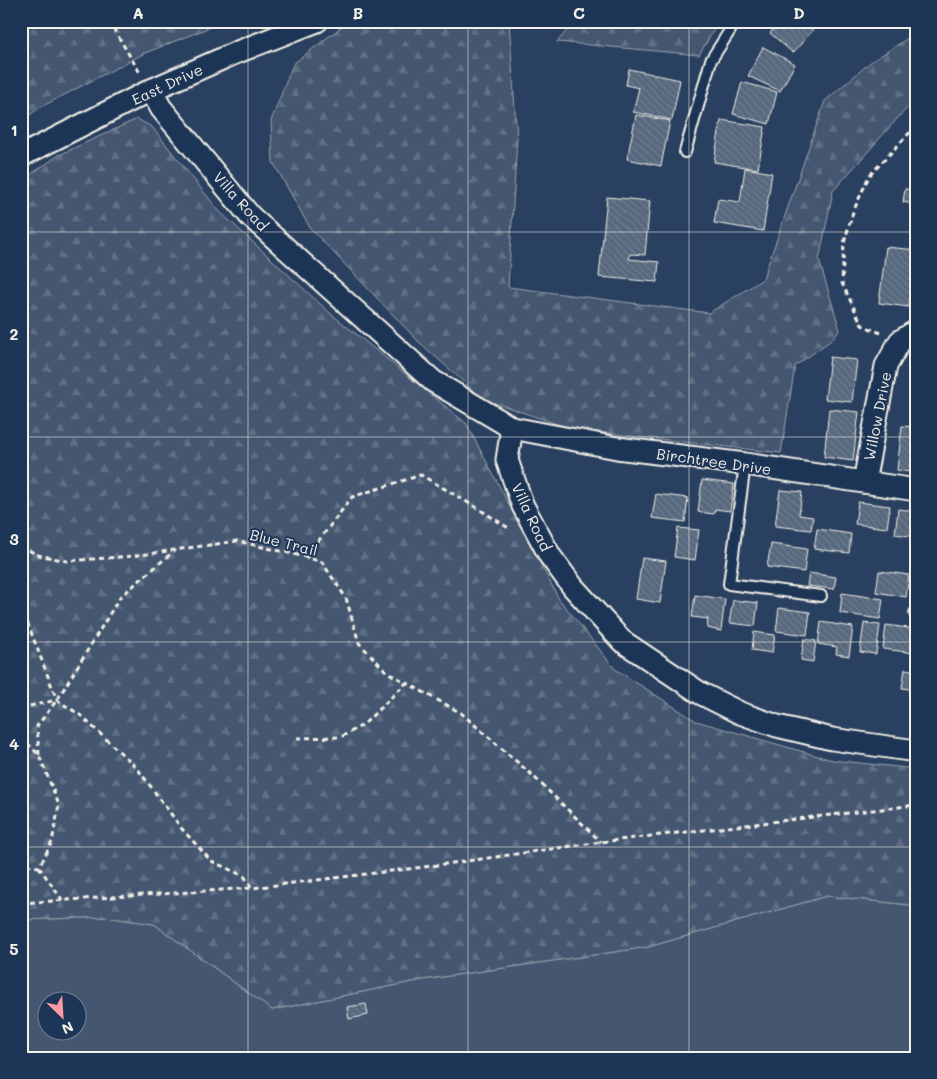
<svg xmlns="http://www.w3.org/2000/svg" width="937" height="1079" font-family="Mali,sans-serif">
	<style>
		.green { fill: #445771; stroke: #9ca4ac; fill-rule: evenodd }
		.forest { fill: url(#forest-firs); stroke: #9ca4ac }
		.building { fill: url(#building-back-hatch); stroke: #f4f1e8 }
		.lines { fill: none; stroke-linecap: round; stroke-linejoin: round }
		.service-casing { stroke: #f4f1e8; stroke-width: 14 }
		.minor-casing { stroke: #f4f1e8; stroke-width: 25 }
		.path { stroke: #f4f1e8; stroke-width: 3; stroke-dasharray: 5 4; stroke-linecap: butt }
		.service { stroke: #1d3557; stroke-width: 10 }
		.minor { stroke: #1d3557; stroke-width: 21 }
		.grid { fill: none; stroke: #f4f1e8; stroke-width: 1; stroke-opacity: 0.55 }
		.labels { text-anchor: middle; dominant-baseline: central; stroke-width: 4; stroke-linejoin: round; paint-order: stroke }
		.street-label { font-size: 15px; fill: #f4f1e8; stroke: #1d3557 }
		.neatline { fill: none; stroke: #f4f1e8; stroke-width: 2 }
		.grid-label { font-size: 16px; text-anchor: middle; font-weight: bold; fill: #f4f1e8 }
	</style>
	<defs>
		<pattern id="forest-firs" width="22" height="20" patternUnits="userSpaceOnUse" patternTransform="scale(1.25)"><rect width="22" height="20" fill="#445771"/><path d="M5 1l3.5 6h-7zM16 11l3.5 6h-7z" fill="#607085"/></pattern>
		<pattern id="building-back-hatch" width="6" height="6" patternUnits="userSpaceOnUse" patternTransform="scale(1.25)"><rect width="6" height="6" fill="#56677d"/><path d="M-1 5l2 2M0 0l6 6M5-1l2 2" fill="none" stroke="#6f7d8f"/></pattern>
	</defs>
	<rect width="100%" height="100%" fill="#2a4060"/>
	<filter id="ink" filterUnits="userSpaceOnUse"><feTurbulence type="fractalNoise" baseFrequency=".02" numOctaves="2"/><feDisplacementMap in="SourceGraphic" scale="10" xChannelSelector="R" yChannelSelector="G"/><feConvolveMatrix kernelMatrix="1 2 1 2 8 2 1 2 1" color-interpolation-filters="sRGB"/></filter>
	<g filter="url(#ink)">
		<path class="green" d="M827,896L910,905L916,903V1058H21V920L106,917L154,924L272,1010L422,980L648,947ZM48,1002H78V1032H48Z"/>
		<g class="forest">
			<path d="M21,21H226L145,53L41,107L21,121Z"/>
			<path d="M349,21H509L517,139L508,287L709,313L763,279L825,101L872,61L916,33V102L904,111L833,191L819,260L840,330L830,341L795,366L781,453L572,429L483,399L419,342L310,228L273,162L271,121L293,64Z"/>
			<path d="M575,21H719L699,55L557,42Z"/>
			<path d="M137,119L152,127L219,211L330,313L466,423L559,599L615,669L696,721L832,760L916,769V903L910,905L827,896L648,947L422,980L272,1010L154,924L106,917L21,920V181L59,155Z"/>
		</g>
		<g class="building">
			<path d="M781,21H804L813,30L793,53L770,33Z"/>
			<path d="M763,47L795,64L780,91L748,76Z"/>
			<path d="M629,69L680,80L672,120L633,112L639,88L626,85Z"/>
			<path d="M742,82L777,92L769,124L733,114Z"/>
			<path d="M636,115L670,121L661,166L627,159Z"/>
			<path d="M721,120L765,127L758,169L714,162Z"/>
			<path d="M745,168L772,173L763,231L714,223L718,199L740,202Z"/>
			<path d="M916,188V214L912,213L914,204L903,202L905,189L915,190Z"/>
			<path d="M607,197L650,201L645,255L630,254L629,259L659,262L657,282L599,277Z"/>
			<path d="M886,247L916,250V279H912L908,307L879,303Z"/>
			<path d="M830,357L857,360L852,402L825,399Z"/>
			<path d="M829,409L859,412L853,461L824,457Z"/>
			<path d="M902,426L916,427V473L897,470Z"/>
			<path d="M702,480L734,484L730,511L715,509L714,514L698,512Z"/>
			<path d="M780,490L802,492L799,515L813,517L811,530L775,526Z"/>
			<path d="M656,494L688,498L685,522L652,518Z"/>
			<path d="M858,502L890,506L887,528L855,524Z"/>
			<path d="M898,509L916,511V537L895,534Z"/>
			<path d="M678,528L699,530L695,560L674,557Z"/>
			<path d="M817,529L851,534L849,553L814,549Z"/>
			<path d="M771,544L807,549L804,572L767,567Z"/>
			<path d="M642,558L666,561L660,603L636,599Z"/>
			<path d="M879,571L909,575L906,597L876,592Z"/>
			<path d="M809,573L836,577L834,589L807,586Z"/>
			<path d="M842,593L883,599L880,619L840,613Z"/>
			<path d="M695,595L725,599L721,631L707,628L708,619L692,617Z"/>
			<path d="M733,600L758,603L755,626L729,623Z"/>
			<path d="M779,608L810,612L807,635L776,631Z"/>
			<path d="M821,622L853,627L849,656L836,654L837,647L818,644Z"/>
			<path d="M864,623L880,625L876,654L860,652Z"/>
			<path d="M886,625L916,629L915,653L883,649Z"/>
			<path d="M754,632L775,635L772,653L752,650Z"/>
			<path d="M804,639L816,641L813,662L801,660Z"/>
			<path d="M905,669L916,671V690L902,688Z"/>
			<path d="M366,1004L368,1015L349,1019L347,1007Z"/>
		</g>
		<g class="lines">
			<defs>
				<g id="service">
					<path d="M685,152L711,60L736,21"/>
					<path d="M745,464L729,584L821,596"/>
					<path d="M915,613H916"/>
				</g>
				<g id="minor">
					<path d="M151,90L161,108L250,216L433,381L512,428L507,460L523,506L550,556L573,587L622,641L700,693L740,713L777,726L832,739L916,751"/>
					<path d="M21,156L151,90L235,53L317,21"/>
					<path d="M512,428L617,448L745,464L916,490"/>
					<path d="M864,482L886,366L900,341L916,331"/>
				</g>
			</defs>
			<use href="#service" class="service-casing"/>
			<use href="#minor" class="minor-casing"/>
			<g class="path">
				<path d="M109,21L140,73"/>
				<path d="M881,333L862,325L842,283L844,243L853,212L869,176L916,126"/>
				<path d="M21,546L38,555L67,561L133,556L237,541L306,557L322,562L346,598L359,643L387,672L461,713L532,775L601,842"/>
				<path d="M307,556L352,497L421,475L479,509L510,529"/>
				<path d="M21,606L57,700"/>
				<path d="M21,708L57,700L80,715L137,768L182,829L211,861L244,876L252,888"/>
				<path d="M21,737L39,755L59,805L52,842L39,867L21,864"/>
				<path d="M297,738L341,737L363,725L406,683"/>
				<path d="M39,755L37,726L57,700L120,597L174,551"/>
				<path d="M39,867L63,901"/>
				<path d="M21,903L252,888L424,867L601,842L916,805"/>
			</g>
			<use href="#service" class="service"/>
			<use href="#minor" class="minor"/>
		</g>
	</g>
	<path class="grid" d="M248,21V1058M468,21V1058M689,21V1058M21,232H916M21,437H916M21,642H916M21,847H916"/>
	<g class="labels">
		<g class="street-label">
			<text transform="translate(167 84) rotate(-25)">East Drive</text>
			<text transform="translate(241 201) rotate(48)">Villa Road</text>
			<text transform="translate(877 416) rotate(-79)">Willow Drive</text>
			<text transform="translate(714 461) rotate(8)">Birchtree Drive</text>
			<text transform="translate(532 517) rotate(65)">Villa Road</text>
			<text transform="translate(284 542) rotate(14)">Blue Trail</text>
		</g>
	</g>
	<rect width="937" height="1079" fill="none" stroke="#1d3557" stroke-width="55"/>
	<g transform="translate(62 1016) rotate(155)"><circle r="24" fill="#1d3557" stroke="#738091"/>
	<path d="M0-4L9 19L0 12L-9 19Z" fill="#ff9aa2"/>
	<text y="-8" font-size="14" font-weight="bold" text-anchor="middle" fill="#f4f1e8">N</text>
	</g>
	<rect x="28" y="28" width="882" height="1024" class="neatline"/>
	<g class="grid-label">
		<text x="138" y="19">A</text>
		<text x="358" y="19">B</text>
		<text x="579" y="19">C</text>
		<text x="799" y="19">D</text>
		<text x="14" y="136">1</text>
		<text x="14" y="340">2</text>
		<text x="14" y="545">3</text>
		<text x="14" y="750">4</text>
		<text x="14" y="955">5</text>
	</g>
</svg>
